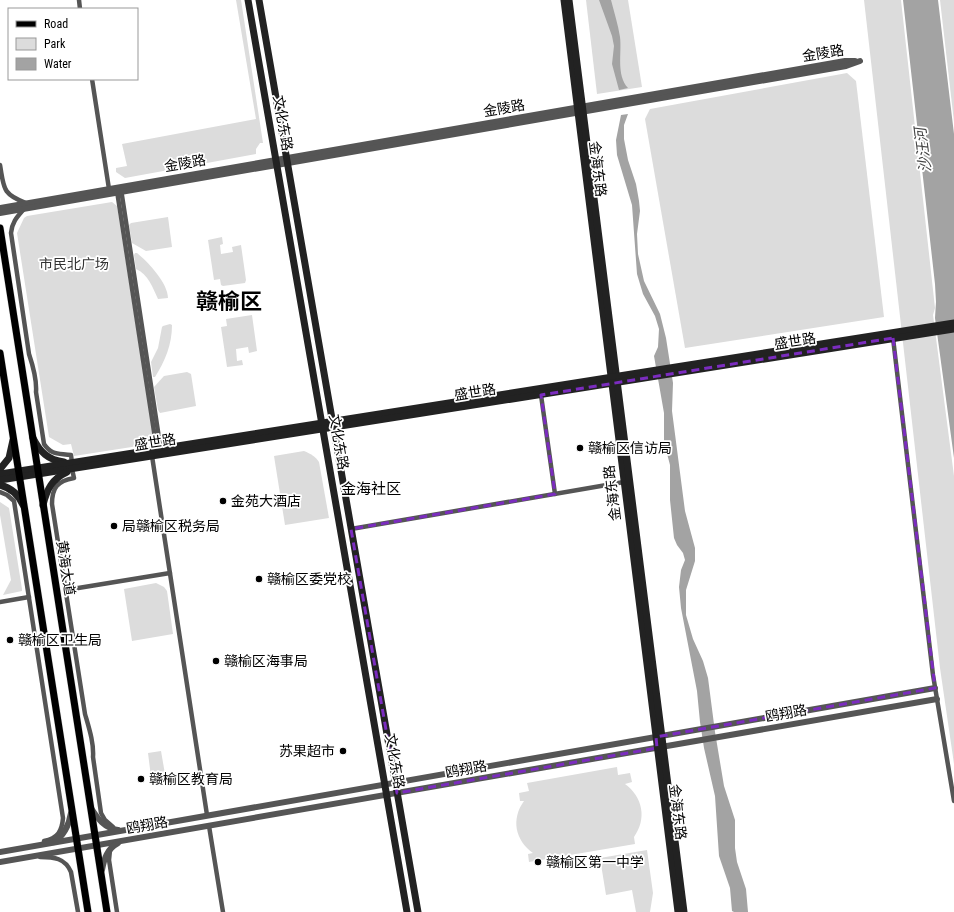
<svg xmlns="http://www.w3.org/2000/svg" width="954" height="912" font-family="'Roboto Condensed','Noto Sans SC',sans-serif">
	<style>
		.green { fill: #dcdcdc }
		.water { fill: #a3a3a3 }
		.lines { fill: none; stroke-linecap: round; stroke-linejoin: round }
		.primary-casing { stroke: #dbdbdb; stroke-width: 8 }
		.minor { stroke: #555; stroke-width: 4.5 }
		.tertiary { stroke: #555; stroke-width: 6 }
		.secondary { stroke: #222; stroke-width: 7 }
		.primary { stroke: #000; stroke-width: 7 }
		.marked { fill: none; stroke: #7b2cbf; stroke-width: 3; stroke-dasharray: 8 5; stroke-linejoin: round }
		.poi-dot { fill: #000; stroke: #fff; stroke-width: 1.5 }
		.labels { text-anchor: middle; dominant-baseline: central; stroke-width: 3.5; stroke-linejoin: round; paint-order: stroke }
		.street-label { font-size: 14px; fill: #000; stroke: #fff }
		.park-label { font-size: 14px; fill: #333; stroke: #fff }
		.poi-label { font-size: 14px; fill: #000; stroke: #fff; text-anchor: start }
		.water-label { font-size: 15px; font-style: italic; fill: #444; stroke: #fff }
		.neighbourhood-label { font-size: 15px; fill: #000; stroke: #fff }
		.town-label { font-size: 22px; font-weight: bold; fill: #000; stroke: #fff }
	</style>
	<rect width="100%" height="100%" fill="#fff"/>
	<g class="green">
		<path d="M236,0H241L263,143H260L256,149V154L125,178L116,172V168L127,166L122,144L256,119Z"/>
		<path d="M586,0H628L642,87L597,94Z"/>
		<path d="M864,0H901L935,308L933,315L954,476V764L940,668Z"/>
		<path d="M940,0H954V122Z"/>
		<path d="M847,73L856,81L884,317L685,348L645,119L650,109Z"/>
		<path d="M112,202L117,206L154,441L151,444L74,456L71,444L63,445L49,437L17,233L24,218L27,216Z"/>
		<path d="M168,217L172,247L146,251L132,243L129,225L131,223Z"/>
		<path d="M222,237L223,244L220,245L221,254L233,252L232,247L241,245L246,280L245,283L223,286L221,285L220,279L214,280L208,240Z"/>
		<path d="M135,253H137C148,262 168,283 168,298L158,299C153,288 148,274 136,269L134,255Z"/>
		<path d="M252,315L257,351L249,353L248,347L236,349L237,361L242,360L243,365L227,367L221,327L227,326L226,319Z"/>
		<path d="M170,324L172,325C172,345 165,361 155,377H153L151,362L158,348L162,327L163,326Z"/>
		<path d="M187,372L191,374L196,406L160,413L158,410L154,387L164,376Z"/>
		<path d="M304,451C311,454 315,456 319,462L329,518L285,525L274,456Z"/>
		<path d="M0,502L9,508L22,589V591L3,595L11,580L0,515Z"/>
		<path d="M156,583L164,587L167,591L173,634L132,641L124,589Z"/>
		<path d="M161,751L165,774L151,777L148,753Z"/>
		<path d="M617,767L618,775L630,773L632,782L625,784C643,797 647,819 634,837L635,844L529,862L528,854L533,853C515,840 511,819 524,801H520L519,793L529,791L527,783Z"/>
		<path d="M647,850L653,893L650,912H636L632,890L606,895L600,858Z"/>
	</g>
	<g class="water">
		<path d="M599,0H611C614,12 618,24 620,37C622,53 616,75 628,88L619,90L612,64L614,46L612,36Z"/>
		<path d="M903,0H938L954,134V458L935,318L936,302L935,284Z"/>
		<path d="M628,114L624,125V139L628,160L636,184L639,201L640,211L637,234L638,254L644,281L660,314L666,338L673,383L672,411L685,511L695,548V561L686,590V615L693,639L703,661L708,678L715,732L724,786L735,820V848L737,862L746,889L748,912H734L732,911L730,888L719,856L715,796L704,748L700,722L697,691L681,608L679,587L681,570L685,560L683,553L677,545L674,538L670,500V465L664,442V413L654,356L658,347L659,329L655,316L643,294L637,274L632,205L617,155L616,140L621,115Z"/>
	</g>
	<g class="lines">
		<defs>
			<g id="primary">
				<path d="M0,228L107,912"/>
				<path d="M0,353L88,912"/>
			</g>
		</defs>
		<use href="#primary" class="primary-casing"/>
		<g class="minor">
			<path d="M79,0L80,9"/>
			<path d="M92,79L109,189"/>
			<path d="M0,165C4,188 2,194 26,203"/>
			<path d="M121,189L161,451"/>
			<path d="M117,191L157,451"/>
			<path d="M24,209C17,217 12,222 11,233L29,354C33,366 37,379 36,392L44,444C52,456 59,453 71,455L72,463"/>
			<path d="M893,338L933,675L954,801"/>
			<path d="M541,395L555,494"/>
			<path d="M152,456L207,815"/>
			<path d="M72,469L74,478C57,481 52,488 52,504L85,714C89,728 94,743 93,757L101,813L105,820L113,827"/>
			<path d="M0,492L7,495L14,501L63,818C62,831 58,838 44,841V844"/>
			<path d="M351,529L624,482"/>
			<path d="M66,590L170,573"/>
			<path d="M0,602L29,597"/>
			<path d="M209,826L223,912"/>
			<path d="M110,850L109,860L117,912"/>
			<path d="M40,857C54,857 65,858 71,872L78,912"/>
		</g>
		<g class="tertiary">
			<path d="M0,208L845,61H855"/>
			<path d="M0,213L846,66L860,61"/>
			<path d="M91,808C98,819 104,828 118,830"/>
			<path d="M54,842C65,835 69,825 71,813"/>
			<path d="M0,852L935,688"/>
			<path d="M0,862L937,699"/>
			<path d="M102,870C104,859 107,849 118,843"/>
		</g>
		<g class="secondary">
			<path d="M248,0L407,912"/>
			<path d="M259,0L418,912"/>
			<path d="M564,0L678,912"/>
			<path d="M569,0L684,912"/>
			<path d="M33,438C40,452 48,460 64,462"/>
			<path d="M0,469L9,458L13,440"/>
			<path d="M0,474L954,323"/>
			<path d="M0,480L954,329"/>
			<path d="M0,485C11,488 19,495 23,505"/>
			<path d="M43,505C47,489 52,479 67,472"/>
		</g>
		<use href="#primary" class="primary"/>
	</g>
	<path class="marked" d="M893,338L935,688L656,737L657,748L397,793L351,529L555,494L541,395Z"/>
	<g class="poi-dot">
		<circle cx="580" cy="448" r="4"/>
		<circle cx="223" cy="501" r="4"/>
		<circle cx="114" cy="526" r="4"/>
		<circle cx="259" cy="579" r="4"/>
		<circle cx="10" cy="640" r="4"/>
		<circle cx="216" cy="661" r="4"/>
		<circle cx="343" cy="751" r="4"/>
		<circle cx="141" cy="779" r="4"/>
		<circle cx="538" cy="862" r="4"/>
	</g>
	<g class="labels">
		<g class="street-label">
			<text transform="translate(823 53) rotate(-9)">金陵路</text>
			<text transform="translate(504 108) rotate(-10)">金陵路</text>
			<text transform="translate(283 123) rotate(80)">文化东路</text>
			<text transform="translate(185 163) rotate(-10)">金陵路</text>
			<text transform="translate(598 169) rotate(83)">金海东路</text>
			<text transform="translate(795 341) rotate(-9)">盛世路</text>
			<text transform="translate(475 392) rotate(-9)">盛世路</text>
			<text transform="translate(155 442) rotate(-9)">盛世路</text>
			<text transform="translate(339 442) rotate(80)">文化东路</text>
			<text transform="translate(612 493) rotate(-97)">金海东路</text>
			<text transform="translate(66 568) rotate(81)">黄海大道</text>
			<text transform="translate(786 713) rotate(-10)">鸥翔路</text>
			<text transform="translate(395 761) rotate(80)">文化东路</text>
			<text transform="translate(466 769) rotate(-10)">鸥翔路</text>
			<text transform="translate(678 812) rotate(83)">金海东路</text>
			<text transform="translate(147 825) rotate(-10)">鸥翔路</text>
		</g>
		<g class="park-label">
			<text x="74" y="264">市民北广场</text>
		</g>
		<g class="poi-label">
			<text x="588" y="448">赣榆区信访局</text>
			<text x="231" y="501">金苑大酒店</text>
			<text x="122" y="526">局赣榆区税务局</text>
			<text x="267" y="579">赣榆区委党校</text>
			<text x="18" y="640">赣榆区卫生局</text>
			<text x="224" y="661">赣榆区海事局</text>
			<text x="335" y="751" text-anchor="end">苏果超市</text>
			<text x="149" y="779">赣榆区教育局</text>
			<text x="546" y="862">赣榆区第一中学</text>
		</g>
		<g class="water-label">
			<text transform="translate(923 150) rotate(-97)">沙汪河</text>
		</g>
		<g class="neighbourhood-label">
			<text x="371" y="489">金海社区</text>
		</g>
		<g class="town-label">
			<text x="229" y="301">赣榆区</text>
		</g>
	</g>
	<rect x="8" y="8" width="130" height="72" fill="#ffffff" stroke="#999999"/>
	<rect x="16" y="21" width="20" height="6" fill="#000000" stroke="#999999"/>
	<text x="44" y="28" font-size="12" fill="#000000">Road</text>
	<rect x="16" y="38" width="20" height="12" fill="#dcdcdc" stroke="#999999"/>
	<text x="44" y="48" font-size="12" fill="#000000">Park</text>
	<rect x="16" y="58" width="20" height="12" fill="#a3a3a3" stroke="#999999"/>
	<text x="44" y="68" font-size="12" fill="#000000">Water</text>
</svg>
